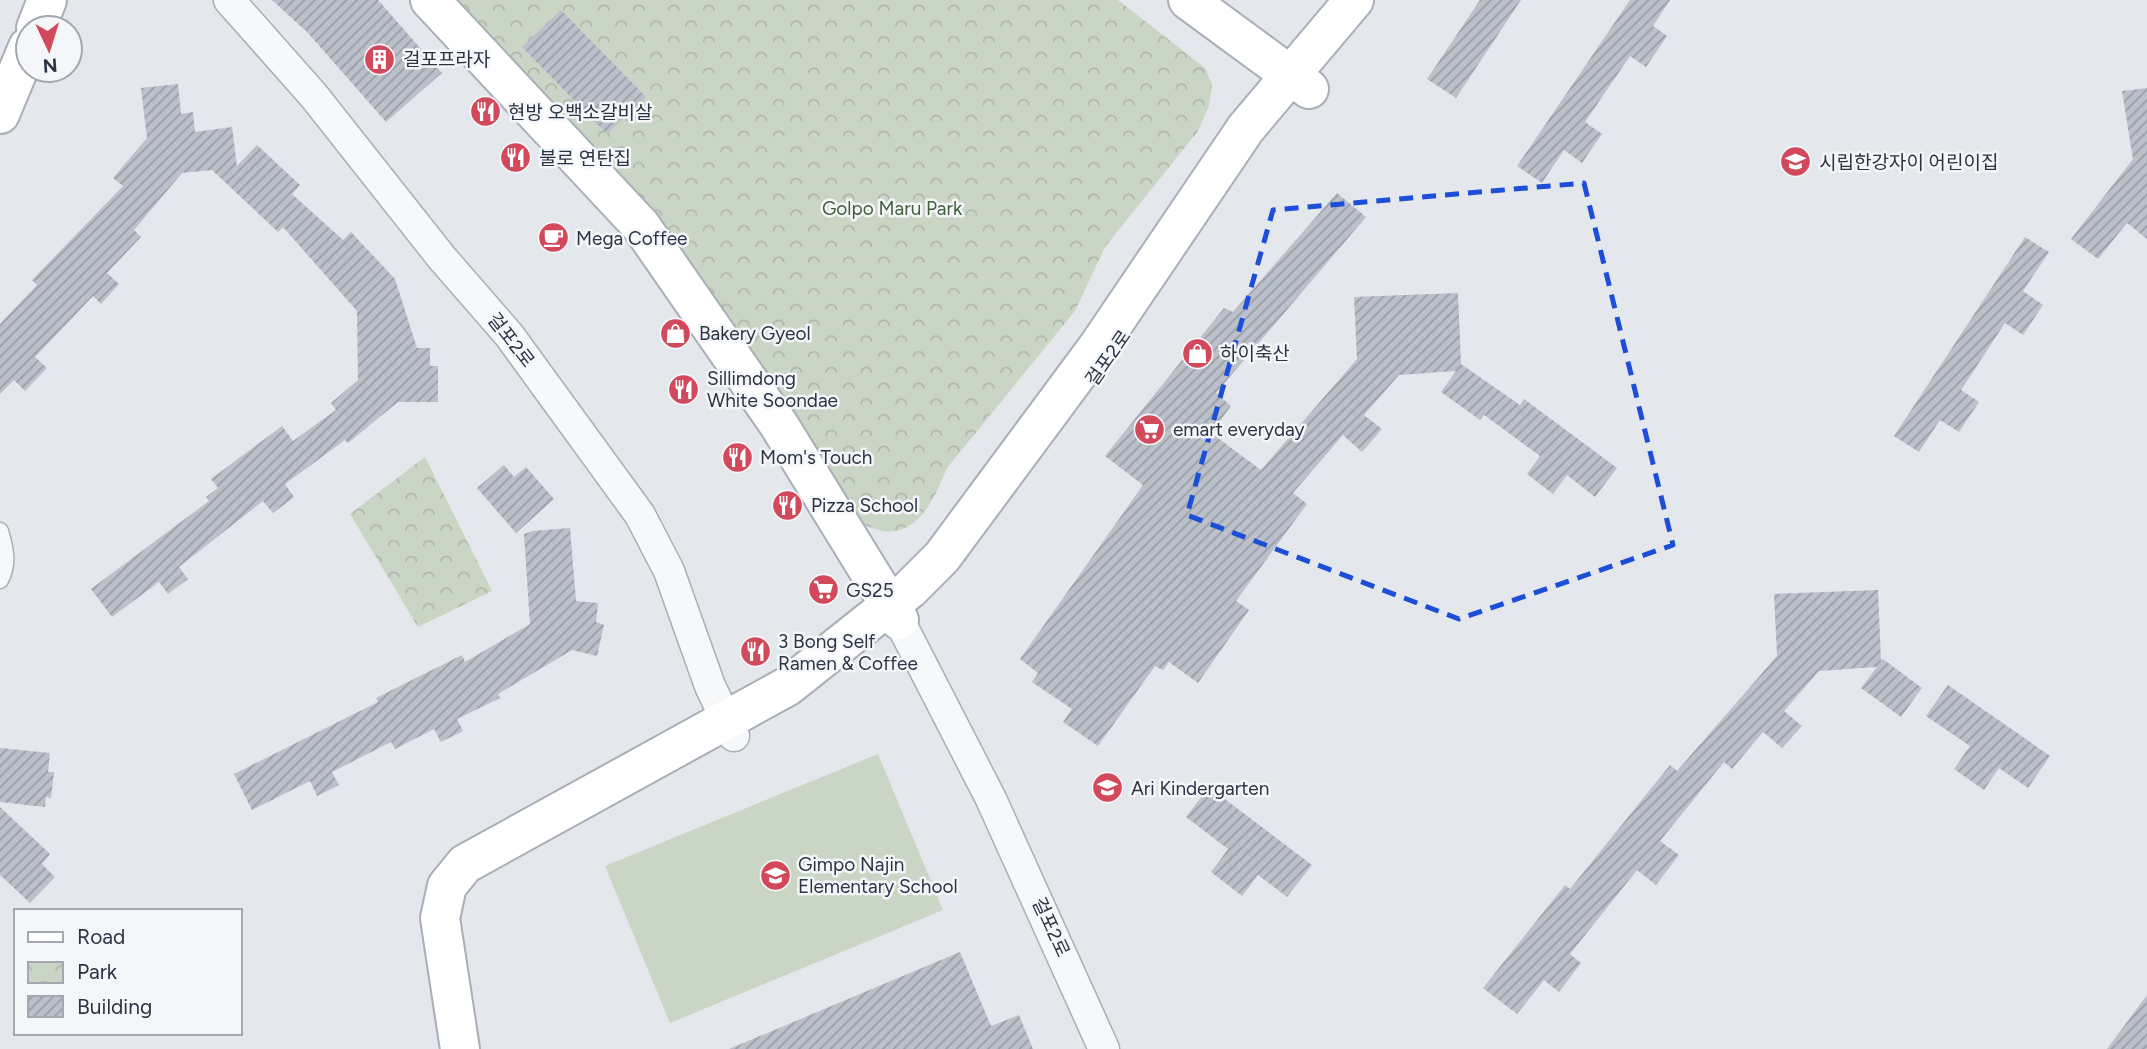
<svg xmlns="http://www.w3.org/2000/svg" width="2147" height="1049" font-family="Figtree,'Noto Sans KR',sans-serif">
	<style>
		.park { fill: url(#park-crowns) }
		.garden { fill: #c9d6c5 }
		.building { fill: url(#building-hatch) }
		.lines { fill: none; stroke-linecap: round; stroke-linejoin: round }
		.lane-casing { stroke: #a9aeb7; stroke-width: 19 }
		.street-casing { stroke: #a9aeb7; stroke-width: 33 }
		.secondary-casing { stroke: #a9aeb7; stroke-width: 42 }
		.lane { stroke: #f7f8fa; stroke-width: 16 }
		.street { stroke: #f7f8fa; stroke-width: 30 }
		.secondary { stroke: #fff; stroke-width: 38 }
		.marked { fill: none; stroke: #1d4ed8; stroke-width: 5; stroke-dasharray: 14 9; stroke-linejoin: round }
		.labels { text-anchor: middle; dominant-baseline: central; stroke-width: 5; stroke-linejoin: round; paint-order: stroke }
		.poi-label { font-size: 19px; fill: #2b3445; stroke: #f4f6f9; text-anchor: start }
		.park-label { font-size: 19px; fill: #3f6138; stroke: #f4f6f9 }
		.street-label { font-size: 19px; fill: #2b3445; stroke: #f4f6f9 }
	</style>
	<defs>
		<pattern id="park-crowns" width="20" height="18" patternUnits="userSpaceOnUse" patternTransform="scale(1.75)"><rect width="20" height="18" fill="#c9d6c5"/><path d="M2 6a3 3 0 1 1 6 0M12 15a3 3 0 1 1 6 0" fill="none" stroke="#adb8ab"/></pattern>
		<pattern id="building-hatch" width="6" height="6" patternUnits="userSpaceOnUse" patternTransform="scale(1.75)"><rect width="6" height="6" fill="#bbc0ca"/><path d="M-1 1l2-2M0 6l6-6M5 7l2-2" fill="none" stroke="#989da6"/></pattern>
	</defs>
	<rect width="100%" height="100%" fill="#e4e7ec"/>
	<g class="park">
		<path d="M455,0H1118L1205,68L1212,85L1209,106L1198,131L1105,247L1075,311L947,468C930,510 909,550 859,522Z"/>
		<path d="M425,457L492,591L418,627L350,514Z"/>
	</g>
	<path class="garden" d="M878,754L943,910L670,1023L605,866Z"/>
	<g class="building">
		<path d="M272,0H378L442,73L386,122L308,33Z"/>
		<path d="M1480,0H1521L1456,98L1427,79Z"/>
		<path d="M1630,0H1670L1653,26L1667,36L1646,67L1630,56L1585,122L1602,134L1582,163L1564,150L1542,183L1517,166Z"/>
		<path d="M561,10L646,97L607,134L522,47Z"/>
		<path d="M178,84L181,114L193,112L195,132L232,127L237,166L257,145L300,185L292,194L343,240L351,232L395,279L417,348H430V366H438V402H398L348,443L345,440L285,484L294,497L273,513L263,501L179,567L188,579L168,594L159,582L112,617L91,589L209,501L206,497L218,488L211,479L282,426L293,441L336,410L331,403L358,380L357,311L283,227L278,232L212,170L182,173L134,230L141,237L107,273L119,284L101,304L93,296L35,357L47,368L25,391L14,380L0,394V324L37,285L32,280L123,186L113,178L147,138L141,88Z"/>
		<path d="M2147,88V239L2127,223L2098,259L2071,239L2133,159L2122,91Z"/>
		<path d="M1337,193L1366,217L1216,393L1231,406L1211,433L1261,470L1357,359L1354,297L1458,293L1461,364L1520,405L1524,399L1617,468L1595,497L1567,475L1553,494L1527,474L1540,456L1484,415L1480,420L1441,392L1456,371L1399,375L1364,415L1382,429L1362,452L1343,435L1293,493L1307,504L1236,601L1249,610L1198,683L1169,662L1163,670L1155,666L1098,746L1063,722L1072,709L1032,682L1038,673L1020,659L1143,485L1105,456L1224,308L1233,312Z"/>
		<path d="M2025,237L2049,252L2023,291L2043,305L2023,335L2005,323L1961,390L1979,402L1959,432L1940,420L1919,452L1894,436Z"/>
		<path d="M504,465L514,477L526,467L554,499L516,533L477,488Z"/>
		<path d="M570,528L576,601L598,603L596,622L604,625L597,656L572,650L498,694L500,698L457,719L463,731L441,742L434,729L395,749L391,742L332,772L339,785L317,796L310,781L252,810L234,774L378,702L376,698L462,655L465,662L530,624L524,534L533,531Z"/>
		<path d="M1878,590L1881,661L1883,659L1922,688L1901,717L1861,688L1877,667L1819,671L1784,711L1802,726L1782,748L1763,732L1732,769L1724,762L1660,841L1679,855L1656,885L1637,870L1570,954L1581,963L1559,992L1544,980L1517,1014L1483,988L1565,885L1570,889L1670,765L1677,771L1777,656L1774,594Z"/>
		<path d="M1948,685L2050,756L2028,788L1999,768L1984,790L1954,769L1970,746L1926,716Z"/>
		<path d="M0,748L50,753L48,772H54L51,798L46,797L45,807L0,802Z"/>
		<path d="M1209,787L1312,865L1287,897L1258,875L1242,896L1211,872L1228,849L1186,817Z"/>
		<path d="M0,807L50,854L42,864L55,877L30,903L0,875Z"/>
		<path d="M960,952L991,1026L1019,1015L1033,1049H729Z"/>
		<path d="M2147,995V1049H2107Z"/>
	</g>
	<g class="lines">
		<defs>
			<path id="lane" d="M0,531C5,549 9,563 0,580"/>
			<g id="street">
				<path d="M229,0L314,96L442,258L509,335L640,515L669,571L710,686L734,736"/>
				<path d="M899,620L991,799L1104,1049"/>
			</g>
			<g id="secondary">
				<path d="M430,0L641,226L779,425L899,620"/>
				<path d="M1188,0L1309,89"/>
				<path d="M36,28L47,0"/>
				<path d="M0,114L28,47"/>
				<path d="M460,1049L440,918L447,886L465,864L788,686L910,589L942,557L1099,345L1246,128L1354,0"/>
			</g>
		</defs>
		<use href="#lane" class="lane-casing"/>
		<use href="#street" class="street-casing"/>
		<use href="#secondary" class="secondary-casing"/>
		<use href="#lane" class="lane"/>
		<use href="#street" class="street"/>
		<use href="#secondary" class="secondary"/>
	</g>
	<path class="marked" d="M1584,183L1673,545L1459,619L1187,515L1273,210Z"/>
	<defs>
		<symbol id="building-disc" viewBox="-11 -11 22 22"><circle r="9.5" fill="#d1495b" stroke="#f4f6f9"/><path d="M-4-6H4V6H1V3H-1V6H-4ZM-2.5-4.3h1.7v1.8h-1.7ZM.8-4.3h1.7v1.8H.8ZM-2.5-1h1.7V.8h-1.7ZM.8-1h1.7V.8H.8Z" fill="#fff"/></symbol>
		<symbol id="restaurant-disc" viewBox="-11 -11 22 22"><circle r="9.5" fill="#d1495b" stroke="#f4f6f9"/><path d="M-5-6h1v4h1v-4h1v4h1v-4h1v5L-1.5 .5V6h-2V.5L-5-1ZM5-6V6H3V1.5H1.5Q1.5-4 5-6Z" fill="#fff"/></symbol>
		<symbol id="school-disc" viewBox="-11 -11 22 22"><circle r="9.5" fill="#d1495b" stroke="#f4f6f9"/><path d="M0-5L7-2L0 1L-7-2ZM-4 1L0 2.5L4 1V4Q0 6-4 4Z" fill="#fff"/></symbol>
		<symbol id="cafe-disc" viewBox="-11 -11 22 22"><circle r="9.5" fill="#d1495b" stroke="#f4f6f9"/><path d="M-5.5-4.5H6V0H3Q3 3.5 0 3.5H-2.5Q-5.5 3.5-5.5 0ZM3-3.2v2h1.7v-2ZM-6 4.5H4V6H-6Z" fill="#fff"/></symbol>
		<symbol id="shop-disc" viewBox="-11 -11 22 22"><circle r="9.5" fill="#d1495b" stroke="#f4f6f9"/><path d="M-5-2.5h2.3a2.7 3.5 0 0 1 5.4 0H5L5.5 6h-11ZM-1.5-2.5h3a1.5 2.3 0 0 0-3 0Z" fill="#fff"/></symbol>
		<symbol id="supermarket-disc" viewBox="-11 -11 22 22"><circle r="9.5" fill="#d1495b" stroke="#f4f6f9"/><path d="M-6-5.5h2.5l.6 2H6L4.5 2H-2.5L-4.4-4H-6ZM-1.5 3.2a1.3 1.3 0 1 0 .1 0ZM3 3.2a1.3 1.3 0 1 0 .1 0Z" fill="#fff"/></symbol>
	</defs>
	<g fill-rule="evenodd">
		<use href="#building-disc" x="362" y="42" width="35" height="35"/>
		<use href="#restaurant-disc" x="468" y="94" width="35" height="35"/>
		<use href="#restaurant-disc" x="498" y="140" width="35" height="35"/>
		<use href="#school-disc" x="1778" y="144" width="35" height="35"/>
		<use href="#cafe-disc" x="536" y="220" width="35" height="35"/>
		<use href="#shop-disc" x="658" y="316" width="35" height="35"/>
		<use href="#shop-disc" x="1180" y="336" width="35" height="35"/>
		<use href="#restaurant-disc" x="666" y="372" width="35" height="35"/>
		<use href="#supermarket-disc" x="1132" y="412" width="35" height="35"/>
		<use href="#restaurant-disc" x="720" y="440" width="35" height="35"/>
		<use href="#restaurant-disc" x="770" y="488" width="35" height="35"/>
		<use href="#supermarket-disc" x="806" y="572" width="35" height="35"/>
		<use href="#restaurant-disc" x="738" y="634" width="35" height="35"/>
		<use href="#school-disc" x="1090" y="770" width="35" height="35"/>
		<use href="#school-disc" x="758" y="858" width="35" height="35"/>
	</g>
	<g class="labels">
		<g class="poi-label">
			<text x="403" y="59">걸포프라자</text>
			<text x="508" y="112">현방 오백소갈비살</text>
			<text x="539" y="158">불로 연탄집</text>
			<text x="1819" y="162">시립한강자이 어린이집</text>
			<text x="576" y="238">Mega Coffee</text>
			<text x="699" y="333">Bakery Gyeol</text>
			<text x="1220" y="353">하이축산</text>
			<text x="707" y="378">Sillimdong<tspan x="707" dy="22">White Soondae</tspan></text>
			<text x="1173" y="429">emart everyday</text>
			<text x="760" y="457">Mom's Touch</text>
			<text x="811" y="505">Pizza School</text>
			<text x="846" y="590">GS25</text>
			<text x="778" y="641">3 Bong Self<tspan x="778" dy="22">Ramen &amp; Coffee</tspan></text>
			<text x="1131" y="788">Ari Kindergarten</text>
			<text x="798" y="864">Gimpo Najin<tspan x="798" dy="22">Elementary School</tspan></text>
		</g>
		<g class="park-label">
			<text x="892" y="208">Golpo Maru Park</text>
		</g>
		<g class="street-label">
			<text transform="translate(511 340) rotate(52)">걸포2로</text>
			<text transform="translate(1108 358) rotate(-55)">걸포2로</text>
			<text transform="translate(1051 927) rotate(65)">걸포2로</text>
		</g>
	</g>
	<rect x="14" y="909" width="228" height="126" fill="#f4f6f9" stroke="#a4a8b1" stroke-width="2"/>
	<rect x="28" y="932" width="35" height="10" fill="#ffffff" stroke="#a4a8b1" stroke-width="2"/>
	<text x="77" y="944" font-size="21" fill="#2b3445">Road</text>
	<rect x="28" y="962" width="35" height="21" fill="url(#park-crowns)" stroke="#a4a8b1" stroke-width="2"/>
	<text x="77" y="979" font-size="21" fill="#2b3445">Park</text>
	<rect x="28" y="996" width="35" height="21" fill="url(#building-hatch)" stroke="#a4a8b1" stroke-width="2"/>
	<text x="77" y="1014" font-size="21" fill="#2b3445">Building</text>
	<g transform="translate(49 49) rotate(176)"><circle r="33" fill="#f4f6f9" stroke="#a4a8b1" stroke-width="2"/>
	<path d="M0-5L12 26L0 18L-12 26Z" fill="#d1495b"/>
	<text y="-10" font-size="19" font-weight="bold" text-anchor="middle" fill="#2b3445">N</text>
	</g>
</svg>
